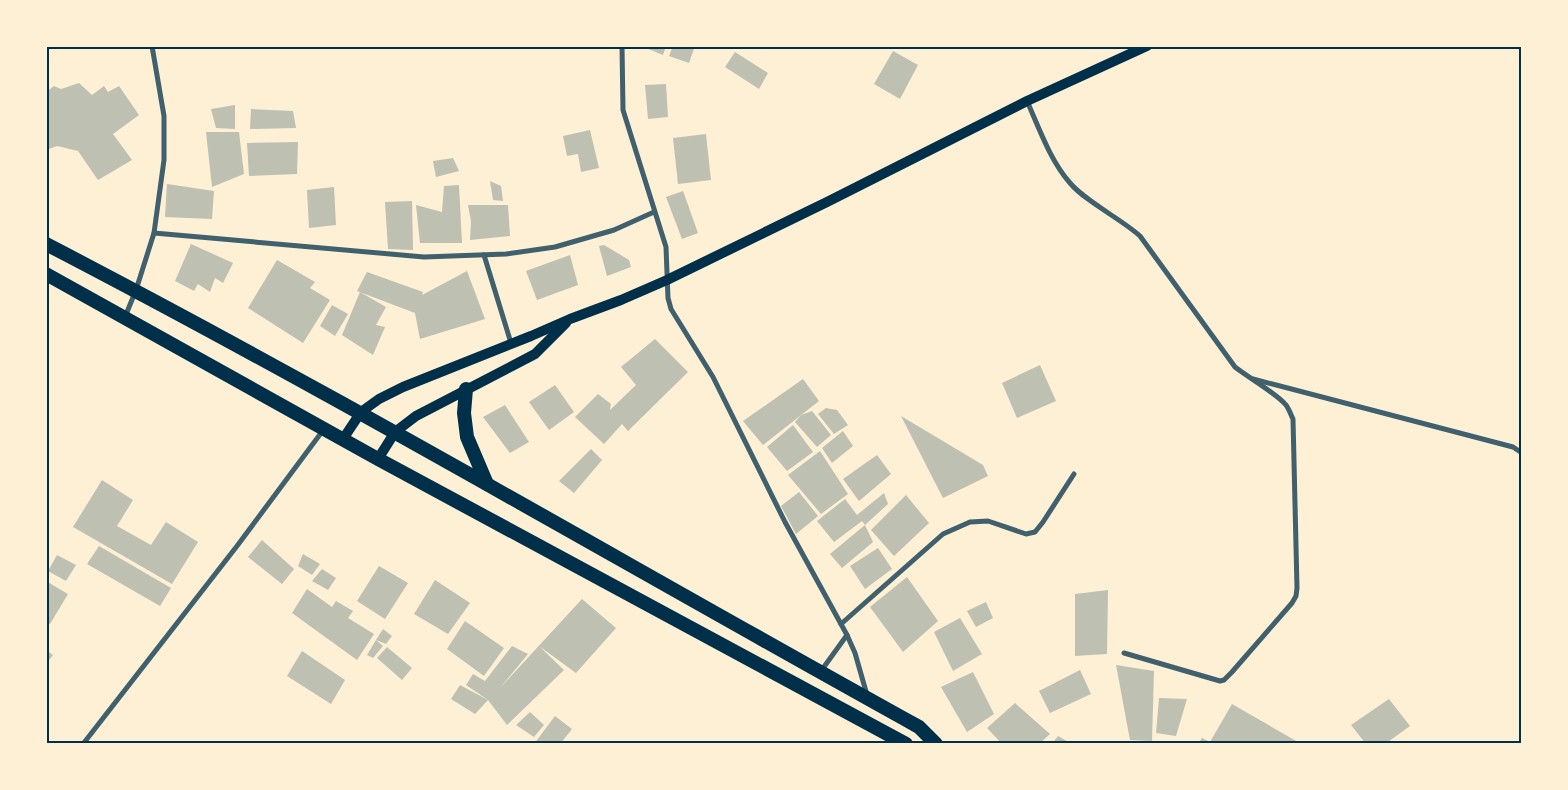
<svg xmlns="http://www.w3.org/2000/svg" width="1568" height="790" font-family="'Roboto Serif',serif">
	<style>
		.building { fill: #bec0b2 }
		.lines { fill: none; stroke-linecap: round; stroke-linejoin: round }
		.minor { stroke: #3f606c; stroke-width: 5 }
		.secondary { stroke: #003049; stroke-width: 10 }
		.trunk { stroke: #003049; stroke-width: 14 }
		.neatline { fill: none; stroke: #003049; stroke-width: 2 }
	</style>
	<rect width="100%" height="100%" fill="#fdf0d5"/>
	<g class="building">
		<path d="M641,46H666L663,55Z"/>
		<path d="M673,46H695L689,63L669,56Z"/>
		<path d="M893,51L918,65L900,99L874,84Z"/>
		<path d="M735,52L768,73L759,89L725,67Z"/>
		<path d="M79,83L92,95L104,86L108,92L119,86L139,115L113,134L132,160L98,180L78,151L57,146L46,150V92L54,86L61,89Z"/>
		<path d="M666,84L668,117L648,119L645,85Z"/>
		<path d="M235,105V129L216,128L211,109Z"/>
		<path d="M251,109L293,111L296,128L250,129Z"/>
		<path d="M590,130L599,168L581,172L578,154L567,156L563,136Z"/>
		<path d="M206,132H239L244,174L212,187Z"/>
		<path d="M706,134L711,180L678,184L673,138Z"/>
		<path d="M298,142L297,174L249,176L247,143Z"/>
		<path d="M453,158L459,171L436,177L433,161Z"/>
		<path d="M490,181L501,186L503,201L493,200Z"/>
		<path d="M167,184L214,191L212,219L165,217Z"/>
		<path d="M459,185L462,243H420L416,205L442,212L444,186Z"/>
		<path d="M334,187L336,225L309,228L307,190Z"/>
		<path d="M683,191L698,233L682,239L666,197Z"/>
		<path d="M412,201L413,250L388,249L385,202Z"/>
		<path d="M468,205H508L510,236L470,240L471,221Z"/>
		<path d="M191,244L233,263L223,283L215,278L210,292L198,284L194,291L175,281Z"/>
		<path d="M604,245L629,260L631,267L607,276L599,246Z"/>
		<path d="M570,255L578,285L537,300L526,271Z"/>
		<path d="M277,260L315,282L310,288L330,300L303,343L248,308Z"/>
		<path d="M467,271L485,319L420,339L415,313L357,291L367,272L423,292L422,295Z"/>
		<path d="M360,292L386,307L376,325L385,327L373,355L342,335Z"/>
		<path d="M332,305L348,314L335,336L320,326Z"/>
		<path d="M655,339L688,372L628,431L622,424L604,444L575,417L598,394L611,404L610,410L636,385L621,367Z"/>
		<path d="M1040,365L1056,401L1017,418L1002,383Z"/>
		<path d="M803,379L819,401L763,445L743,421Z"/>
		<path d="M555,385L574,412L549,430L529,402Z"/>
		<path d="M505,405L529,442L510,453L483,417Z"/>
		<path d="M826,408L837,410L848,425L834,434L818,414Z"/>
		<path d="M812,411L831,435L817,447L795,422L801,415Z"/>
		<path d="M901,416L983,465L988,476L943,498Z"/>
		<path d="M793,425L813,452L787,471L767,447Z"/>
		<path d="M843,431L853,446L832,463L822,448Z"/>
		<path d="M591,449L602,460L574,493L559,481Z"/>
		<path d="M820,451L848,494L821,514L788,475Z"/>
		<path d="M877,455L891,474L859,501L843,479Z"/>
		<path d="M102,480L133,500L117,526L151,545L166,522L198,542L172,584L73,527Z"/>
		<path d="M799,492L818,516L796,534L781,506Z"/>
		<path d="M884,493L888,504L865,525L873,542L842,568L830,554L865,525L862,521L834,542L817,521L845,499L857,515Z"/>
		<path d="M906,495L929,523L894,556L871,530Z"/>
		<path d="M262,540L294,569L282,584L248,557Z"/>
		<path d="M99,546L171,588L160,606L87,564Z"/>
		<path d="M878,548L892,569L865,589L850,566Z"/>
		<path d="M303,554L320,564L312,575L298,566Z"/>
		<path d="M57,555L76,565L66,581L48,571Z"/>
		<path d="M379,566L408,583L385,619L357,601Z"/>
		<path d="M322,569L336,578L328,590L312,581Z"/>
		<path d="M907,577L938,621L903,652L870,607Z"/>
		<path d="M435,580L470,603L448,634L414,614Z"/>
		<path d="M46,581L68,594L50,624L46,622Z"/>
		<path d="M307,589L332,607L336,601L353,611L348,618L374,634L357,660L292,613Z"/>
		<path d="M1108,590L1107,654L1075,656V594Z"/>
		<path d="M582,599L616,628L576,673L539,646L564,670L507,725L488,700L466,685L473,674L485,681L512,646L528,654L499,689Z"/>
		<path d="M986,602L993,618L976,627L967,611Z"/>
		<path d="M960,618L982,654L953,671L934,632Z"/>
		<path d="M465,621L504,648L484,676L447,649Z"/>
		<path d="M383,629L392,636L386,644L376,640Z"/>
		<path d="M376,640L383,646L373,658L367,655Z"/>
		<path d="M387,647L412,668L402,680L377,658Z"/>
		<path d="M46,650L53,655L46,664Z"/>
		<path d="M302,651L345,680L331,704L287,676Z"/>
		<path d="M1116,665L1154,671L1152,741L1130,740Z"/>
		<path d="M1080,670L1091,694L1050,713L1039,691Z"/>
		<path d="M973,672L994,714L967,732L941,687Z"/>
		<path d="M460,685L488,700L475,714L451,699Z"/>
		<path d="M1159,698L1187,699L1176,736L1156,733Z"/>
		<path d="M1389,699L1410,726L1385,744H1366L1351,725Z"/>
		<path d="M1015,703L1050,734L1039,744H1002L987,728Z"/>
		<path d="M1232,704L1298,742L1297,744H1213L1210,742Z"/>
		<path d="M530,712L544,725L534,737L516,725Z"/>
		<path d="M555,716L572,729L560,744H534Z"/>
		<path d="M1058,736L1072,744H1052Z"/>
		<path d="M1202,738L1210,742L1209,744H1198Z"/>
	</g>
	<g class="lines">
		<g class="minor">
			<path d="M622,46L623,110L666,247L668,298L671,309L713,377L785,522L847,635L855,653L867,695"/>
			<path d="M1027,101C1039,128 1050,160 1070,183C1086,202 1120,218 1140,236L1235,367C1249,378 1276,393 1286,405C1289,409 1291,415 1293,419L1297,588L1296,596L1292,603L1232,672L1224,680L1220,681L1124,653"/>
			<path d="M154,233L424,257L506,254L555,247L614,230L654,212"/>
			<path d="M484,255L511,343"/>
			<path d="M125,317L136,290L154,233L164,160V116L152,46"/>
			<path d="M1253,379L1513,447L1522,453"/>
			<path d="M841,624L943,534L970,522L988,521L1026,534L1035,532L1043,522L1074,474"/>
			<path d="M821,671L847,635"/>
			<path d="M83,744L237,546L324,429"/>
		</g>
		<g class="secondary">
			<path d="M343,439L361,412L379,399L403,387L531,336L570,319L621,300L667,280L827,202L1027,101L1147,46"/>
			<path d="M378,459L395,432L416,416L535,354L566,323"/>
		</g>
		<g class="trunk">
			<path d="M46,244C341,397 628,566 919,727L936,744"/>
			<path d="M46,274L378,459L906,744"/>
			<path d="M466,389L464,413L467,437L487,484"/>
		</g>
	</g>
	<rect width="1568" height="790" fill="none" stroke="#fdf0d5" stroke-width="95"/>
	<rect x="48" y="48" width="1472" height="694" class="neatline"/>
</svg>
